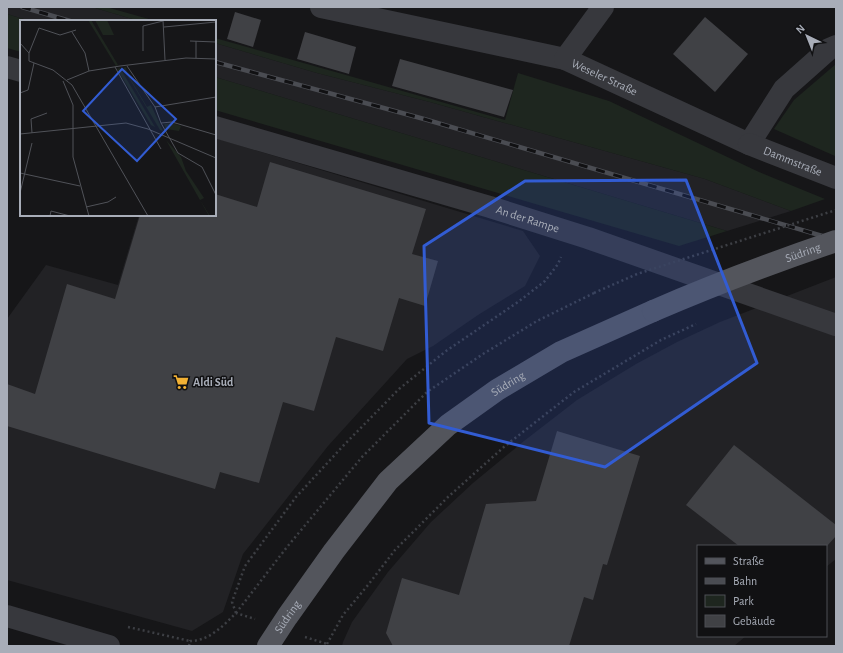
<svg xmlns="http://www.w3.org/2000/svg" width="843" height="653" font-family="'Alegreya Sans',sans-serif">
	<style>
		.built { fill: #222225 }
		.green { fill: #1e261f }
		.building { fill: #404145 }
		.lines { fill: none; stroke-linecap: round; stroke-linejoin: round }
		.path { stroke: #3d3f44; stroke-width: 2.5; stroke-dasharray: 2 3; stroke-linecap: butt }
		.minor { stroke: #37383d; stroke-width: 22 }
		.major { stroke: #53555c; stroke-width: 22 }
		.rail-casing { stroke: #4a4c52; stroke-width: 4.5 }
		.rail { stroke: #111113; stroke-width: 3; stroke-dasharray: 9; stroke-linecap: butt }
		.path-bridge { stroke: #3d3f44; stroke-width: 2.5; stroke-dasharray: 2 3; stroke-linecap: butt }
		.major-bridge { stroke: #53555c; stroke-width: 22 }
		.marked { fill: #325cd3; fill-opacity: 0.2; stroke: #325cd3; stroke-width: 3; stroke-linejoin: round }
		.labels { text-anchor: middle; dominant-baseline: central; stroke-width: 3; stroke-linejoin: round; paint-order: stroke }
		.street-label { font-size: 12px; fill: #a8adb8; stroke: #111113 }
		.poi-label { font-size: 12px; font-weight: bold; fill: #a8adb8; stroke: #111113; text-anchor: start }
		.inset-road { fill: none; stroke: #505258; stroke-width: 1 }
		.view { fill: #325cd3; fill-opacity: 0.15; stroke: #325cd3; stroke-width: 2 }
		.inset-edge { fill: none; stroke: #a8adb8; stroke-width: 2 }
	</style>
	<rect width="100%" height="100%" fill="#161618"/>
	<g class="built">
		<path d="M7,7H92L139,21H30L7,14Z"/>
		<path d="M215,43L317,73L430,102L705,179L791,211L727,231L215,77Z"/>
		<path d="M215,138L523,231L540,256L525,286L478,315L433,346L407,359L328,446L243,554L223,612L192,631L7,580V319L46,265L118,285L139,215H215Z"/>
		<path d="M836,277V559L826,567V546H698V636H746L734,646H342L343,642L352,622L388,572L431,522L473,483L524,441L577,400L636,364L677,342L720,322Z"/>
	</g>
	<g class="green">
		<path d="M92,7H106L156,21H139Z"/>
		<path d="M7,14L30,21H21V52L7,48Z"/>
		<path d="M215,38L505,120L518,73L609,101L759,172L825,199L791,211L705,179L430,102L317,73L215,43Z"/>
		<path d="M836,64V155L835,156L774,129L794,100Z"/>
		<path d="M215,77L727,231L679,246L215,110Z"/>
	</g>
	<g class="building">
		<path d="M235,12L261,20L253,47L227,39Z"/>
		<path d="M705,17L748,54L715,92L673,54Z"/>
		<path d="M305,32L356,47L349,74L297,59Z"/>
		<path d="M400,59L513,90L504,117L392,86Z"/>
		<path d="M270,162L426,209L412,254L438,261L425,306L399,298L383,351L336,337L314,411L283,402L259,483L220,472L215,489L7,426V384L35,394L67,284L115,299L140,215H215V194L257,207Z"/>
		<path d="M557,431L640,456L607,565L603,564L593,600L584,597L569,646H393L386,633L402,578L459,595L486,504L536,501Z"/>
		<path d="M734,445L836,525V536L827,546H739L686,505Z"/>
	</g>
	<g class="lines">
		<g class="path">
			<path d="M236,613L232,602L245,566L296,497L343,446L399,389L446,351L518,302L545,281L558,264L561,257"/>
			<path d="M236,613L287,547L362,457L427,392L483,354L537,321L594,293"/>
			<path d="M128,627L190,641"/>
			<path d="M305,637L327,644L326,646"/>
			<path d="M327,644L343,615L368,585L395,550L448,497L505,446L574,392L661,340L696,324"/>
			<path d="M189,646L190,641C209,641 223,626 236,613L255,619"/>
		</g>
		<g class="minor">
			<path id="s1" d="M321,7L565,59L749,144L784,89L829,49L836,46"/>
			<path d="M565,59L603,7"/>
			<path d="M7,67L21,71"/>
			<path id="s2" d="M215,127L490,207L588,238L836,325"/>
			<path id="s3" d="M749,144L836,178"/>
			<path d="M7,616L109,646"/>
		</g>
		<path class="major" id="s4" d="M268,646L287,617L334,551L388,481L448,425L497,390L561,352L653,311"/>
		<defs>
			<g id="rail">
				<path d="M22,7L70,21"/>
				<path d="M215,62L424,119L836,240"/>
			</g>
		</defs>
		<use href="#rail" class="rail-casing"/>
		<use href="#rail" class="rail"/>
		<path class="path-bridge" d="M594,293L637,274L836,210"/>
		<path class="major-bridge" id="s5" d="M653,311C713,285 774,262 836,241"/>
	</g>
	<path class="marked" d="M686,180L757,363L605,467L429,423L424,246L525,181Z"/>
	<defs>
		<symbol id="supermarket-bare" viewBox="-9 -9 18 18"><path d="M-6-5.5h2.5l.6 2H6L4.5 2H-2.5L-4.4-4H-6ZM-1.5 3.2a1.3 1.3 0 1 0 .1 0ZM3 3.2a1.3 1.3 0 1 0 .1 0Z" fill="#f2b134" stroke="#111113" stroke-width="2.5" paint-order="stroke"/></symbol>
	</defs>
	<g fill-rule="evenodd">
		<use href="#supermarket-bare" x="170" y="371" width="22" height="22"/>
	</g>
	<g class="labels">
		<g class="street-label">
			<text stroke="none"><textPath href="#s1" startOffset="293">Weseler Straße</textPath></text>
			<text stroke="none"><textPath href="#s3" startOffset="47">Dammstraße</textPath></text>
			<text stroke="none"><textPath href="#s2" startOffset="326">An der Rampe</textPath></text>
			<text stroke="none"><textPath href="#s5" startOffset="161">Südring</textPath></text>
			<text stroke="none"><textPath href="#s4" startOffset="359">Südring</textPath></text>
			<text stroke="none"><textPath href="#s4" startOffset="35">Südring</textPath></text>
		</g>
		<g class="poi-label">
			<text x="193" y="382">Aldi Süd</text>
		</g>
	</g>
	<g transform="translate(20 20)">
		<rect width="196" height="196" fill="#161618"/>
		<path d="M68,0H71L98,45L96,46ZM75,0H87L94,15H83ZM106,47L107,53L127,87L131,85L143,111L140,110L103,48ZM100,48L135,107L131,105L97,49ZM152,103L161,106L159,111L146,109L144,104ZM146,120L161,137L166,151L184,178L180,180L190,196H189Z" fill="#1e261f"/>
		<path class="inset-road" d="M143,0L145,40M144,7L196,2M56,10L40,15L19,8L9,33V41L33,50L52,65L128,196M52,12L65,33L69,51M170,21L196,22M0,23L9,33M123,31V6L143,1M176,38V21M107,46L135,87L141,103L152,102L196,115M95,47L141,129M47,60L69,51L100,46L166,38L196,39M43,61L53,85V137L69,196M0,73L8,70L14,43M135,87L196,77M141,103L158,133L182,147L196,175M12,113L11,99L27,93M0,114L106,103L128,109L196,138M0,153L60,166M0,173L12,123M66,187L88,182L96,177M30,196L31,191L50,196"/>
		<path class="view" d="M102,49L156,99L117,141L63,91Z"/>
		<rect width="196" height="196" class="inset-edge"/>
	</g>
	<rect width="843" height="653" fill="none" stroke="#a8adb8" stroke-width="16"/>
	<rect x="697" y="545" width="130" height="92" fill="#111113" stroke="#4d4f55"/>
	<rect x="705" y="558" width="20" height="6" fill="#53555c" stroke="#4d4f55"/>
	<text x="733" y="565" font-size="12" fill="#a8adb8">Straße</text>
	<rect x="705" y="578" width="20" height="6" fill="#4a4c52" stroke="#4d4f55"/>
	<text x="733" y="585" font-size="12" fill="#a8adb8">Bahn</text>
	<rect x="705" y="595" width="20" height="12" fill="#1e261f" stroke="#4d4f55"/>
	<text x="733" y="605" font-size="12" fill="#a8adb8">Park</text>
	<rect x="705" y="615" width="20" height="12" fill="#404145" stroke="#4d4f55"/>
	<text x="733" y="625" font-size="12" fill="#a8adb8">Gebäude</text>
	<g transform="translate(807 36) rotate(317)" stroke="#111113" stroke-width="3" paint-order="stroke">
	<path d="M0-3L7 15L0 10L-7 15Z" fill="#a8adb8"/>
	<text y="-6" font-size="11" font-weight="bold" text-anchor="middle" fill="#a8adb8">N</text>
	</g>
</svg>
